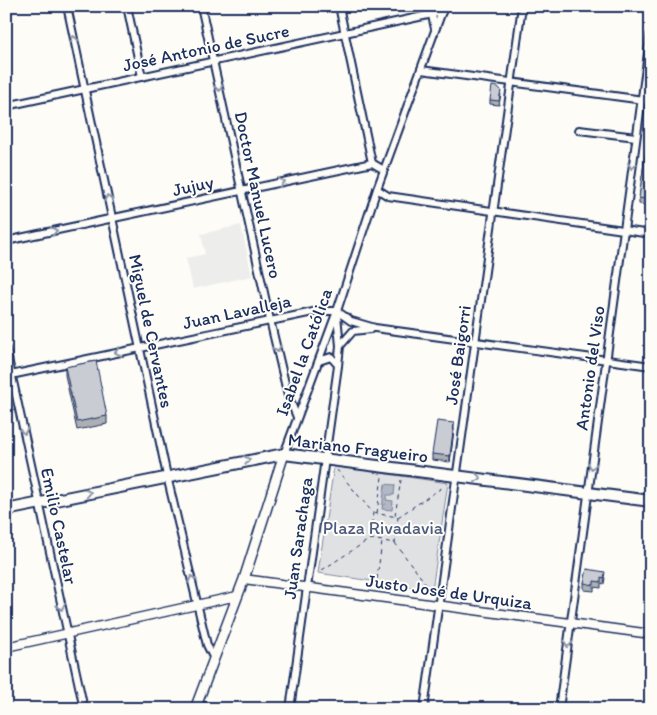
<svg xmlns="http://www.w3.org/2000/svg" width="657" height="715" font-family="Itim,sans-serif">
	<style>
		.built { fill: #edeeec }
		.green { fill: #e0e1e3; stroke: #7e88a0 }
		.water { fill: url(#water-ripples); stroke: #76819c }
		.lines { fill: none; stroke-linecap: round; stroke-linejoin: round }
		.minor-casing { stroke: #1b2f5e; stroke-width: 10 }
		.tertiary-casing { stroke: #1b2f5e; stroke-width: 11 }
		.secondary-casing { stroke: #1b2f5e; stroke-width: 12 }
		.primary-casing { stroke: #1b2f5e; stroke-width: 14 }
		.path { stroke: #1b2f5e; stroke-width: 1; stroke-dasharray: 4 4; stroke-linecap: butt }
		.minor { stroke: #fdfcf7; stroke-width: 6 }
		.tertiary { stroke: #fdfcf7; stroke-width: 8 }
		.secondary { stroke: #fdfcf7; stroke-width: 9 }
		.primary { stroke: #fdfcf7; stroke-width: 10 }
		.wall { fill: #adafb5; stroke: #1b2f5e }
		.shaded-wall { fill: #8d8f94; stroke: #1b2f5e }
		.building { fill: #c9ccd3; stroke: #1b2f5e }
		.oneway { stroke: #8c96aa }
		.labels { text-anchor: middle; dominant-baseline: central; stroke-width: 4; stroke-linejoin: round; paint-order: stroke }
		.street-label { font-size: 18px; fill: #1b2f5e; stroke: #fdfcf7 }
		.park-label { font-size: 18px; fill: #4c5c7f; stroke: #fdfcf7 }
	</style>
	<defs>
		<pattern id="water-ripples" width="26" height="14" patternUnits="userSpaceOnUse" patternTransform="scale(1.25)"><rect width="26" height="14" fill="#b3b8c5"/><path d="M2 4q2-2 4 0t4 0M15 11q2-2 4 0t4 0" fill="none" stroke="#9196a3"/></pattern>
	</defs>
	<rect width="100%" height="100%" fill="#fdfcf7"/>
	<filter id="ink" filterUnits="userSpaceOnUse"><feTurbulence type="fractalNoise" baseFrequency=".02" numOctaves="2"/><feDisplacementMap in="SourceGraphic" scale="10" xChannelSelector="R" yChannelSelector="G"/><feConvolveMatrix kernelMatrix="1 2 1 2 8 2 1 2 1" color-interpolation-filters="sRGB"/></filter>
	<g filter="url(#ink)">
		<path class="built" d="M241,225L252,276L193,289L186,258L205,254L201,234Z"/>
		<path class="green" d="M334,466L448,483L432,590L318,573Z"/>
		<path class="water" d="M385,484L395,485L394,495H387L386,500L393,501L392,510L382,509Z"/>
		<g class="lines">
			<defs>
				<g id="minor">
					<path d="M67,6L167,476L207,645L214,659"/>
					<path d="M127,6L142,77"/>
					<path d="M201,6L270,320L288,396L297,417"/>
					<path d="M339,6L372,163"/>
					<path d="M430,6L435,29"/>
					<path d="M421,70L651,101"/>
					<path d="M6,106L442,12"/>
					<path d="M579,130L636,137"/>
					<path d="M377,189L388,196L651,234"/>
					<path d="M6,241L372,163L384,170"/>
					<path d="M340,346L353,331L371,329"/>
					<path d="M6,349L84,709"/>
					<path d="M319,361L331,357L338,365"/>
					<path d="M6,376L318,311H337L351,321L375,328L651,366"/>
					<path d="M284,454L337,311L377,189L444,6"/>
					<path d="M197,705L223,709"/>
					<path d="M290,709L338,366L340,346L337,315"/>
					<path d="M424,709L522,6"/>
					<path d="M559,709L651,31"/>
				</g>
				<g id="tertiary">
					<path d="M244,579L651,634"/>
					<path d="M6,647L237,596"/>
				</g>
				<path id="secondary" d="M195,709L244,579L284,454"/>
				<path id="primary" d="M6,510L284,454L651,501"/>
			</defs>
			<use href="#minor" class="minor-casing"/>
			<use href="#tertiary" class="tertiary-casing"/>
			<use href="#secondary" class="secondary-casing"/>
			<use href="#primary" class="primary-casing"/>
			<g class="path">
				<path d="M377,513L382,477"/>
				<path d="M395,515L401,480"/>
				<path d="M398,517L443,487"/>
				<path d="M370,539L395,543L398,517L373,513"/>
				<path d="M395,543L429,588"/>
				<path d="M322,570L370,539L373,513L337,470"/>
				<path d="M377,579L382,542"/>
			</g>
			<use href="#minor" class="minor"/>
			<use href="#tertiary" class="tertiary"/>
			<use href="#secondary" class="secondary"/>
			<use href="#primary" class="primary"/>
		</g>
		<g class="wall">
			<path d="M501,94L499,105L490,104V100Z"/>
			<path d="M651,114V206L639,204V198Z"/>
			<path d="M65,367L107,416V424L77,430L65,375Z"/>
			<path d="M454,429L450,462L432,460V454Z"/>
			<path d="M587,569L605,578L604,584L601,583V588L594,587V591L584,590V583Z"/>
		</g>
		<path class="shaded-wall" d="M454,423V429L450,462V456Z"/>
		<g class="building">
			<path d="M492,86L498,87L501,90L499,101L490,100Z"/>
			<path d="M651,114V200L639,198Z"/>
			<path d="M96,361L107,416L77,422L65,367Z"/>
			<path d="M437,421L454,423L450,456L432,454Z"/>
			<path d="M587,569L605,572L604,578L601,577V582L594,581V585L584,583Z"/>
		</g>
		<defs><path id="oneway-chevron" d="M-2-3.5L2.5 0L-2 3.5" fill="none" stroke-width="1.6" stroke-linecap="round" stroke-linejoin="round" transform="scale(1.25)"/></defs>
		<g class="oneway">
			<use href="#oneway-chevron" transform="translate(74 39) rotate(-102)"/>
			<use href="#oneway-chevron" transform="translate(219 88) rotate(78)"/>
			<use href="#oneway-chevron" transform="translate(632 166) rotate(98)"/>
			<use href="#oneway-chevron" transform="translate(281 182) rotate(-12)"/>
			<use href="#oneway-chevron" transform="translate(108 198) rotate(-102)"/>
			<use href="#oneway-chevron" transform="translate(54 231) rotate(-12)"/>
			<use href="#oneway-chevron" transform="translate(277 349) rotate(76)"/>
			<use href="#oneway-chevron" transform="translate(118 352) rotate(168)"/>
			<use href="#oneway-chevron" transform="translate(24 431) rotate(78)"/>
			<use href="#oneway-chevron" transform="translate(247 460) rotate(-11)"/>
			<use href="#oneway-chevron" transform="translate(592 466) rotate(98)"/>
			<use href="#oneway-chevron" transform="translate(478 478) rotate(7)"/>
			<use href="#oneway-chevron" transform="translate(88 493) rotate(-12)"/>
			<use href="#oneway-chevron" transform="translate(192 579) rotate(-104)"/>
			<use href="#oneway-chevron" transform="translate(61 607) rotate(78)"/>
			<use href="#oneway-chevron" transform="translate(568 644) rotate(98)"/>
		</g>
	</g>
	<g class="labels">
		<g class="street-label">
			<text transform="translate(206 48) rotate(-12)">José Antonio de Sucre</text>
			<text transform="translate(193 186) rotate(-12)">Jujuy</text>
			<text transform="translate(258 195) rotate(78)">Doctor Manuel Lucero</text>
			<text transform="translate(237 312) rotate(-12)">Juan Lavalleja</text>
			<text transform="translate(151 331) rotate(78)">Miguel de Cervantes</text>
			<text transform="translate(304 352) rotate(-70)">Isabel la Católica</text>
			<text transform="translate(458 355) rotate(-82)">José Baigorri</text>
			<text transform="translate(590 368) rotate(-82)">Antonio del Viso</text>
			<text transform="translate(358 448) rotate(7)">Mariano Fragueiro</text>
			<text transform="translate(59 526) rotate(78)">Emilio Castelar</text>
			<text transform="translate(298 538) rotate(-82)">Juan Sarachaga</text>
			<text transform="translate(449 592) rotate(8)">Justo José de Urquiza</text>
		</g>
		<g class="park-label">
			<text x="383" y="528">Plaza Rivadavia</text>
		</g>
	</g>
	<rect width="657" height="715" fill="none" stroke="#fdfcf7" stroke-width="25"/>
	<rect x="12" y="12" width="632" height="690" fill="none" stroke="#1b2f5e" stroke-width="2" filter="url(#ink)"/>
</svg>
